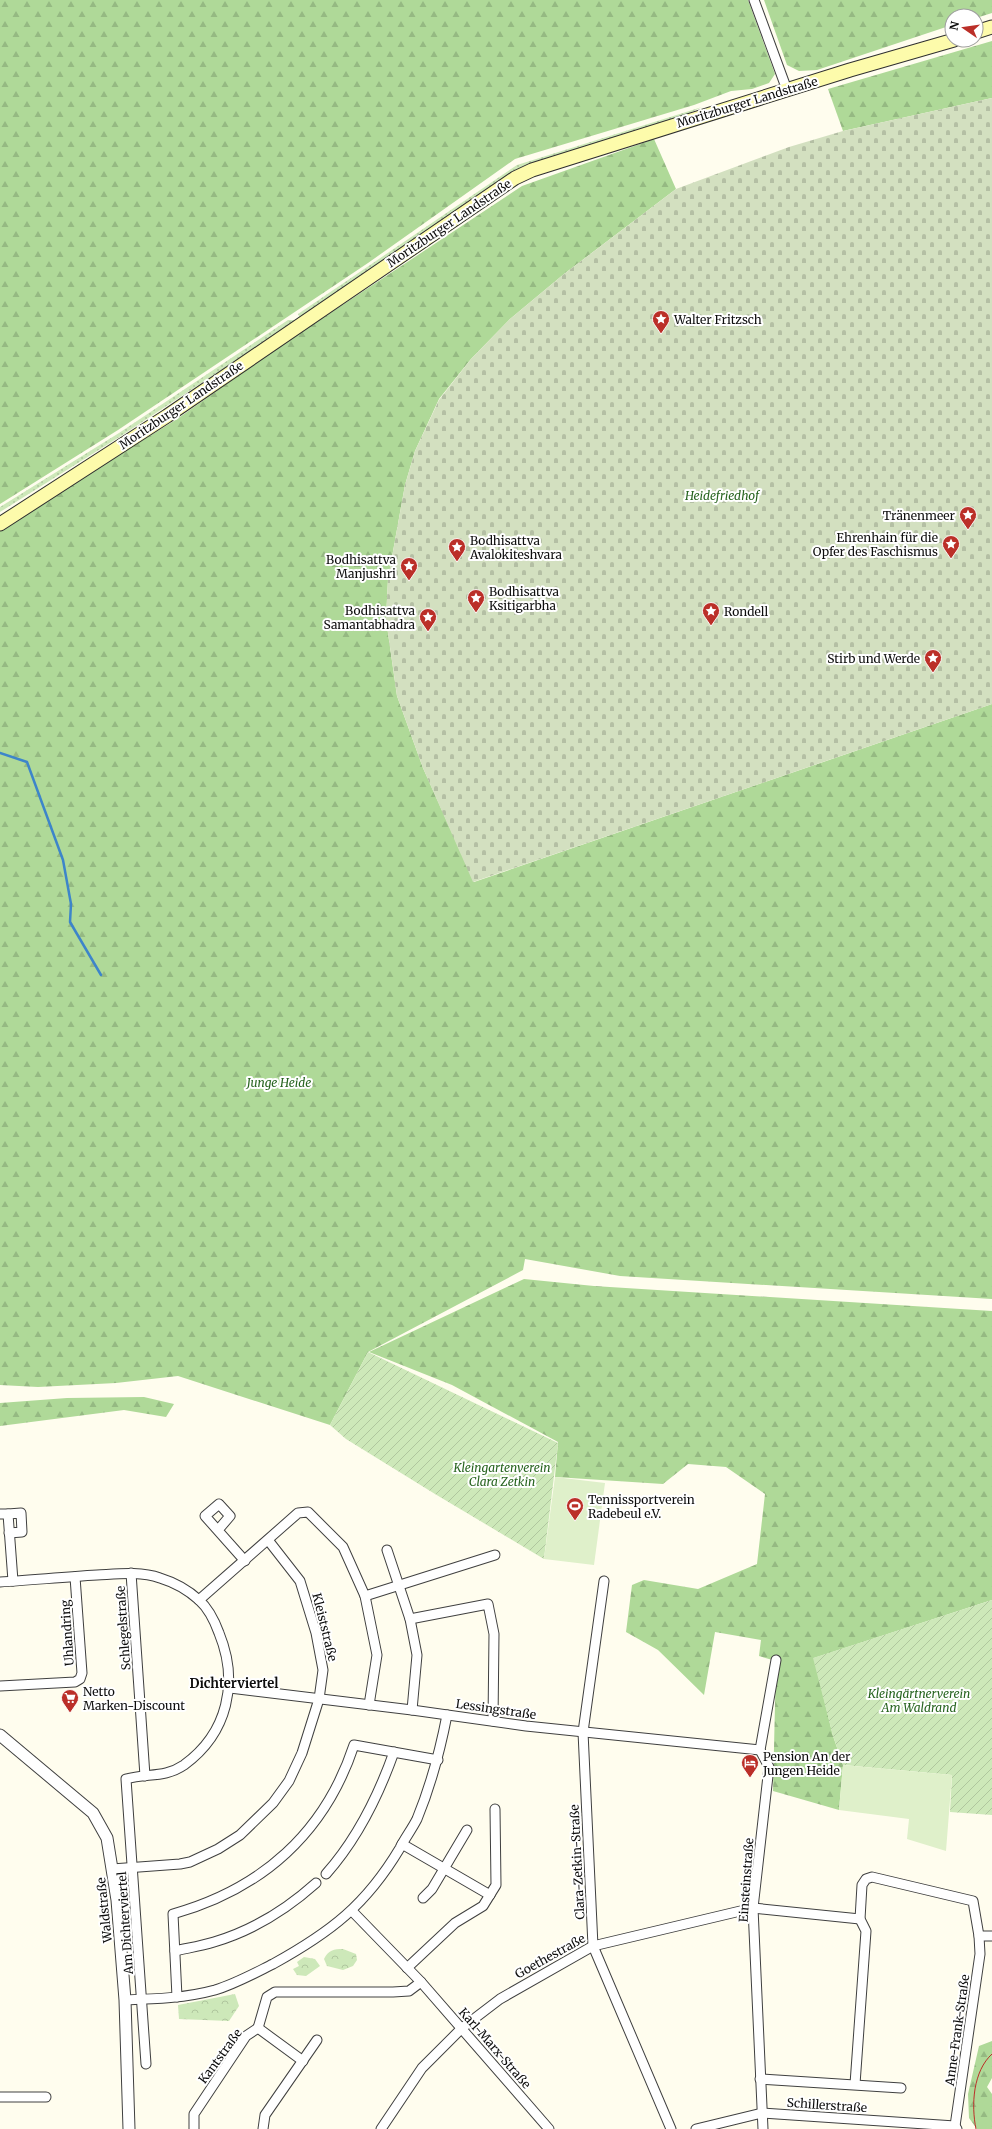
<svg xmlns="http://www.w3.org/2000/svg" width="992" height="2129" font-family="Merriweather,serif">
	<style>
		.grass { fill: url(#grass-dots) }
		.forest { fill: url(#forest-firs) }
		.cemetery { fill: url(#cemetery-stones) }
		.park { fill: url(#park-crowns) }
		.garden { fill: url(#garden-furrows) }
		.pitch { fill: #dff0ca }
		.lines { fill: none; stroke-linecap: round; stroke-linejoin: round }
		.stream { stroke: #3d85ca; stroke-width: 2.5 }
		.minor-casing { stroke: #404040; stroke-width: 11 }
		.tertiary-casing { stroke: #404040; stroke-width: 13 }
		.secondary-casing { stroke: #2f2f2f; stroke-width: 15 }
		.minor { stroke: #fff; stroke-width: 9 }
		.tertiary { stroke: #fff; stroke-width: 11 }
		.secondary { stroke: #fdfbab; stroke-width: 13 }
		.tram { stroke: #bb2f28; stroke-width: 1 }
		.labels { text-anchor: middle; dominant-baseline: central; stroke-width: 4; stroke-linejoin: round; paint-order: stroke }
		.street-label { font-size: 12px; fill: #0d0d0d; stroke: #fff }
		.poi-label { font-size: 12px; fill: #0d0d0d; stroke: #fff; text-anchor: start }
		.park-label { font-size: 12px; font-style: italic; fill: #27641f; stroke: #fff }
		.neighbourhood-label { font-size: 13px; font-weight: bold; fill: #0d0d0d; stroke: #fff }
	</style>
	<defs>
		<pattern id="grass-dots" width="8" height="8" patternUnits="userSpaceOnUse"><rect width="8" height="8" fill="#cde8b9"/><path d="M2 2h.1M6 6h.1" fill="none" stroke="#afc69e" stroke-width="1.8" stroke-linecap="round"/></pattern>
		<pattern id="forest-firs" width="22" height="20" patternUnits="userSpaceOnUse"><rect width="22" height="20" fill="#afd998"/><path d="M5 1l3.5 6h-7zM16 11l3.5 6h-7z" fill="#95b982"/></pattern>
		<pattern id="cemetery-stones" width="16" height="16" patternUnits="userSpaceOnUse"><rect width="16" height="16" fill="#d3e0c0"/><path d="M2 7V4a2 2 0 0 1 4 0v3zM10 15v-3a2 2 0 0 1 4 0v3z" fill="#b4bfa4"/></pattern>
		<pattern id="park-crowns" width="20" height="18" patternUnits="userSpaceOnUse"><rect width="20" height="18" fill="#cde8b9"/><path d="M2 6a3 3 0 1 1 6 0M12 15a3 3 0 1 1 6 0" fill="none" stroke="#afc69e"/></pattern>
		<pattern id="garden-furrows" width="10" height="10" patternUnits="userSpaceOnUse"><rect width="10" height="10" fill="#cde8b9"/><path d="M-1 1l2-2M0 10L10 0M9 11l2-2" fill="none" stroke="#afc69e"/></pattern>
	</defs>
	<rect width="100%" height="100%" fill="#fffdee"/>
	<g class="grass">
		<path d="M702,107L673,121L544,159L517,170L300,318L298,314L517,165Z"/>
		<path d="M288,320H294V322L121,436L0,512V507L119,433Z"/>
	</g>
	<g class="forest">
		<path d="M0,0H748L775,74L769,83L752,89L731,91L694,105L515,159L368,263L118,430L0,504Z"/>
		<path d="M764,0H992V13L976,18V16H952V25L817,70L799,71L787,65Z"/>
		<path d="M992,41V98L843,131L828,89Z"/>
		<path d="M654,139L676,189L564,274L510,319L471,359L439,399L415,451L405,485L388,579L386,619L397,696L423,768L474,882L992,704V1299L620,1276L525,1259L523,1270L368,1352L330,1425L178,1376L116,1383L38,1387L0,1385V529L177,419L282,345L522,186Z"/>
		<path d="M524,1279L594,1286L992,1311V1600L814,1658L833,1736L843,1765L839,1810L773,1791L776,1661L759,1656L761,1640L715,1632L704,1695L658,1650L626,1632L632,1585L644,1580L698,1589L757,1564L765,1494L726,1467L688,1464L663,1484L555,1477L558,1442L452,1385L369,1352Z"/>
		<path d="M144,1397L174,1404L166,1417L124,1410L0,1426V1403L67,1398Z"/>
		<path d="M992,2041V2078L987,2087L992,2094V2129H977L969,2118L968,2094L979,2046Z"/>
	</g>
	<path class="cemetery" d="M992,98V704L473,882L423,768L397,696L386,619L388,579L405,485L415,451L439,400L471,359L510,319L564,274L676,189L789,147L843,131Z"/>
	<g class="park">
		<path d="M343,1949L356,1954L357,1960L353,1966L343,1970L327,1966L324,1959C328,1950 334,1949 343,1949Z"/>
		<path d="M304,1957L315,1959L320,1966L306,1976L297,1975L293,1969L299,1966L297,1962Z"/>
		<path d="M235,1994L239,2006L229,2021L179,2019L178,2005Z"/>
	</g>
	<g class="garden">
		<path d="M368,1352L558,1443L544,1559L435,1494L346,1439L330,1425Z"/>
		<path d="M992,1600V1815L950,1812L952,1775L843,1765L833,1736L813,1658Z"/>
	</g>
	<g class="pitch">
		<path d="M555,1477L605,1483L594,1565L544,1559Z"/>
		<path d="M843,1765L952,1775L946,1851L907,1839L909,1819L839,1810Z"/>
	</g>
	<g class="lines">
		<path class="stream" d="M0,753L27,762L63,860L71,904L70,922L101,975"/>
		<defs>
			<g id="minor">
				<path d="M754,0L787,90"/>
				<path d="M0,1514H8L13,1581"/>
				<path d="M8,1514L21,1513L22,1532L9,1533"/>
				<path d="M218,1530L230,1516L219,1504L205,1516L245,1561"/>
				<path d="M387,1550L410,1619L417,1655L412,1710"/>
				<path d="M131,1573L145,1776"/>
				<path d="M604,1581L583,1732L593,1946L671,2129"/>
				<path d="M0,1582C32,1580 64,1577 97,1575C117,1574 140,1571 160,1578C173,1582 188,1590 199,1600C208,1608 215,1622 219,1633C239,1682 228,1733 184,1765C165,1778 147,1773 126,1779L146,2064"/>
				<path d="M365,1596L495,1555"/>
				<path d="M199,1600L298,1513L308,1512L343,1547L365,1596L377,1655L369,1705"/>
				<path d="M410,1619L488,1604L494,1634L493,1721"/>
				<path d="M0,1686L75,1682L80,1679L82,1673L75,1577"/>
				<path d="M230,1688L412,1710L526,1726L760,1750"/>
				<path d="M402,1844L490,1895"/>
				<path d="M112,1869L180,1864L190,1862L218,1849L240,1835L273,1803L289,1781L302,1753L319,1699L323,1670L316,1633L300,1581L268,1540"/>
				<path d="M326,1874C358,1838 378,1797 394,1752"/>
				<path d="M423,1898L432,1889L467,1830"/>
				<path d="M352,1911L421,1982L549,2129"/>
				<path d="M979,1936H992"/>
				<path d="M175,1951C188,1948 201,1946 214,1942C251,1931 287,1909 316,1883"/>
				<path d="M407,1968L455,1923L483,1906L496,1885L495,1809"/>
				<path d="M177,1997L173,1914C262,1889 325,1833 354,1745L438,1760"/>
				<path d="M125,2000C155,1999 186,1998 215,1990C235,1984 255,1973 273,1964C331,1932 366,1905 400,1848C405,1838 412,1829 417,1819C431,1785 440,1751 447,1715"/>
				<path d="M258,2028L267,1997L275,1992H393L409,1991L421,1982"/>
				<path d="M258,2028L303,2061"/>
				<path d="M760,2079L901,2088"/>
				<path d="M855,2084L866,1931L860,1919L862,1885L866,1879L872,1877L973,1901L979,1936L980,1954L955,2126"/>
				<path d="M0,2097H46"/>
				<path d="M194,2129V2114L246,2036L258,2028"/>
				<path d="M263,2129L265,2115L317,2040"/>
				<path d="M381,2129L422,2068L462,2028L500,1999L593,1946L753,1908L860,1919"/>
				<path d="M696,2129L762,2113L955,2126L957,2129"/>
				<path d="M763,2129L753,1908L769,1767L760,1750L776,1660"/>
			</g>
			<path id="tertiary" d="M0,1735L93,1813L107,1838L117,1900L125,2000L129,2129"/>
			<g id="secondary">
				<path d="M976,32L992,27"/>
				<path d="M0,524L167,416L515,178L532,170L850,70L954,40"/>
			</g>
		</defs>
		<use href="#minor" class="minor-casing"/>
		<use href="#tertiary" class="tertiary-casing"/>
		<use href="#secondary" class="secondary-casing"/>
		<use href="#minor" class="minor"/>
		<use href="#tertiary" class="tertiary"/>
		<use href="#secondary" class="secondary"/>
		<path class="tram" d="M976,2129C971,2105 973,2071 992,2054"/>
	</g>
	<defs>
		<symbol id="sight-pin" viewBox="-11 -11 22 30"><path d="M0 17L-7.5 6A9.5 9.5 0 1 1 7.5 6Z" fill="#bb2f28" stroke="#fff"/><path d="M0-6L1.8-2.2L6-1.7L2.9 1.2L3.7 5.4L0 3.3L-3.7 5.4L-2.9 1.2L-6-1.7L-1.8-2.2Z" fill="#fff"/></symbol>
		<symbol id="stadium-pin" viewBox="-11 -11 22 30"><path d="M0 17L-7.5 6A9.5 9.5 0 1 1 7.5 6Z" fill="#bb2f28" stroke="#fff"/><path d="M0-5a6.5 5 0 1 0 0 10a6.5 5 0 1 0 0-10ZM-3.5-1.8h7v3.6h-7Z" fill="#fff"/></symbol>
		<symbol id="supermarket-pin" viewBox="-11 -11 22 30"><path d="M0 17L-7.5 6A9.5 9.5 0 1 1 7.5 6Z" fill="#bb2f28" stroke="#fff"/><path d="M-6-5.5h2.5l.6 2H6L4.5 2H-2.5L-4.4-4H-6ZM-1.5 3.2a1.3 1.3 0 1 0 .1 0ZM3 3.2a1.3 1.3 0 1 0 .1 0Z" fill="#fff"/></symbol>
		<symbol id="hotel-pin" viewBox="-11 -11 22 30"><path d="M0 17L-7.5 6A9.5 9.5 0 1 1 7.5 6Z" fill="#bb2f28" stroke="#fff"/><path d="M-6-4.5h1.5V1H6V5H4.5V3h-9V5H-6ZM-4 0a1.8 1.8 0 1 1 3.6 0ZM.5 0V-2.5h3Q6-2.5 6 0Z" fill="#fff"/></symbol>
	</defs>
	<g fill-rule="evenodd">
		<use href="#sight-pin" x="651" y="309" width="20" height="27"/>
		<use href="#sight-pin" x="958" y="505" width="20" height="27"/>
		<use href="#sight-pin" x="941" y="534" width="20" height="27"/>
		<use href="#sight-pin" x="447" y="537" width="20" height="27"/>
		<use href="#sight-pin" x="399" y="556" width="20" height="27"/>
		<use href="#sight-pin" x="466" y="588" width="20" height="27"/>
		<use href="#sight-pin" x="701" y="601" width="20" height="27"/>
		<use href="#sight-pin" x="418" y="607" width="20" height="27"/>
		<use href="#sight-pin" x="923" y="648" width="20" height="27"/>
		<use href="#stadium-pin" x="565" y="1496" width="20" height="27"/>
		<use href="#supermarket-pin" x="60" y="1688" width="20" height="27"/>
		<use href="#hotel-pin" x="740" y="1753" width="20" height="27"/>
	</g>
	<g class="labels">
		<g class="street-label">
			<text transform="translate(747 102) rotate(-17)">Moritzburger Landstraße</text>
			<text transform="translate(449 223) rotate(-34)">Moritzburger Landstraße</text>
			<text transform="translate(181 405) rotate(-34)">Moritzburger Landstraße</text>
			<text transform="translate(325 1627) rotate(76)">Kleiststraße</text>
			<text transform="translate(123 1628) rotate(-94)">Schlegelstraße</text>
			<text transform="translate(67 1633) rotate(-94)">Uhlandring</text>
			<text transform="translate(496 1709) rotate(8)">Lessingstraße</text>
			<text transform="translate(577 1862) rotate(-93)">Clara-Zetkin-Straße</text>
			<text transform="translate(746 1880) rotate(-86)">Einsteinstraße</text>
			<text transform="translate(104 1910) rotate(-96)">Waldstraße</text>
			<text transform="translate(125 1923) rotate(-94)">Am Dichterviertel</text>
			<text transform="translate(550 1956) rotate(-29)">Goethestraße</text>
			<text transform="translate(957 2030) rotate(-82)">Anne-Frank-Straße</text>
			<text transform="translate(495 2048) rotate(49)">Karl-Marx-Straße</text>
			<text transform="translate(220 2056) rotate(-54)">Kantstraße</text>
			<text transform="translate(827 2105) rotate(4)">Schillerstraße</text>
		</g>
		<g class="poi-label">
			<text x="674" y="319">Walter Fritzsch</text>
			<text x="955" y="515" text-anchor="end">Tränenmeer</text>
			<text x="938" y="537" text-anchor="end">Ehrenhain für die<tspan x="938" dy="14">Opfer des Faschismus</tspan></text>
			<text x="470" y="540">Bodhisattva<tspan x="470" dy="14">Avalokiteshvara</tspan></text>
			<text x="396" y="559" text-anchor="end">Bodhisattva<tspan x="396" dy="14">Manjushri</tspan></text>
			<text x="489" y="591">Bodhisattva<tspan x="489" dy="14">Ksitigarbha</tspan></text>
			<text x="415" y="610" text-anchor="end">Bodhisattva<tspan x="415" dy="14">Samantabhadra</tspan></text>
			<text x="724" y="611">Rondell</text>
			<text x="920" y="658" text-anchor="end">Stirb und Werde</text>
			<text x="588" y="1499">Tennissportverein<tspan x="588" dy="14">Radebeul e.V.</tspan></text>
			<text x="83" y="1691">Netto<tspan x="83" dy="14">Marken-Discount</tspan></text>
			<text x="763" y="1756">Pension An der<tspan x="763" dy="14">Jungen Heide</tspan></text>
		</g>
		<g class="park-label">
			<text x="722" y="495">Heidefriedhof</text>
			<text x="279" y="1082">Junge Heide</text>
			<text x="502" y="1467">Kleingartenverein<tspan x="502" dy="14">Clara Zetkin</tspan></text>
			<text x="919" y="1693">Kleingärtnerverein<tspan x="919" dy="14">Am Waldrand</tspan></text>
		</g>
		<g class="neighbourhood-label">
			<text x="234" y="1683">Dichterviertel</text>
		</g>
	</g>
	<g transform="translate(964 28) rotate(283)"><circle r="19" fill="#ffffff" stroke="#9e9e9e"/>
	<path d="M0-3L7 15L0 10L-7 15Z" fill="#bb2f28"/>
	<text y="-6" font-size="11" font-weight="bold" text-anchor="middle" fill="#0d0d0d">N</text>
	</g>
</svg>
